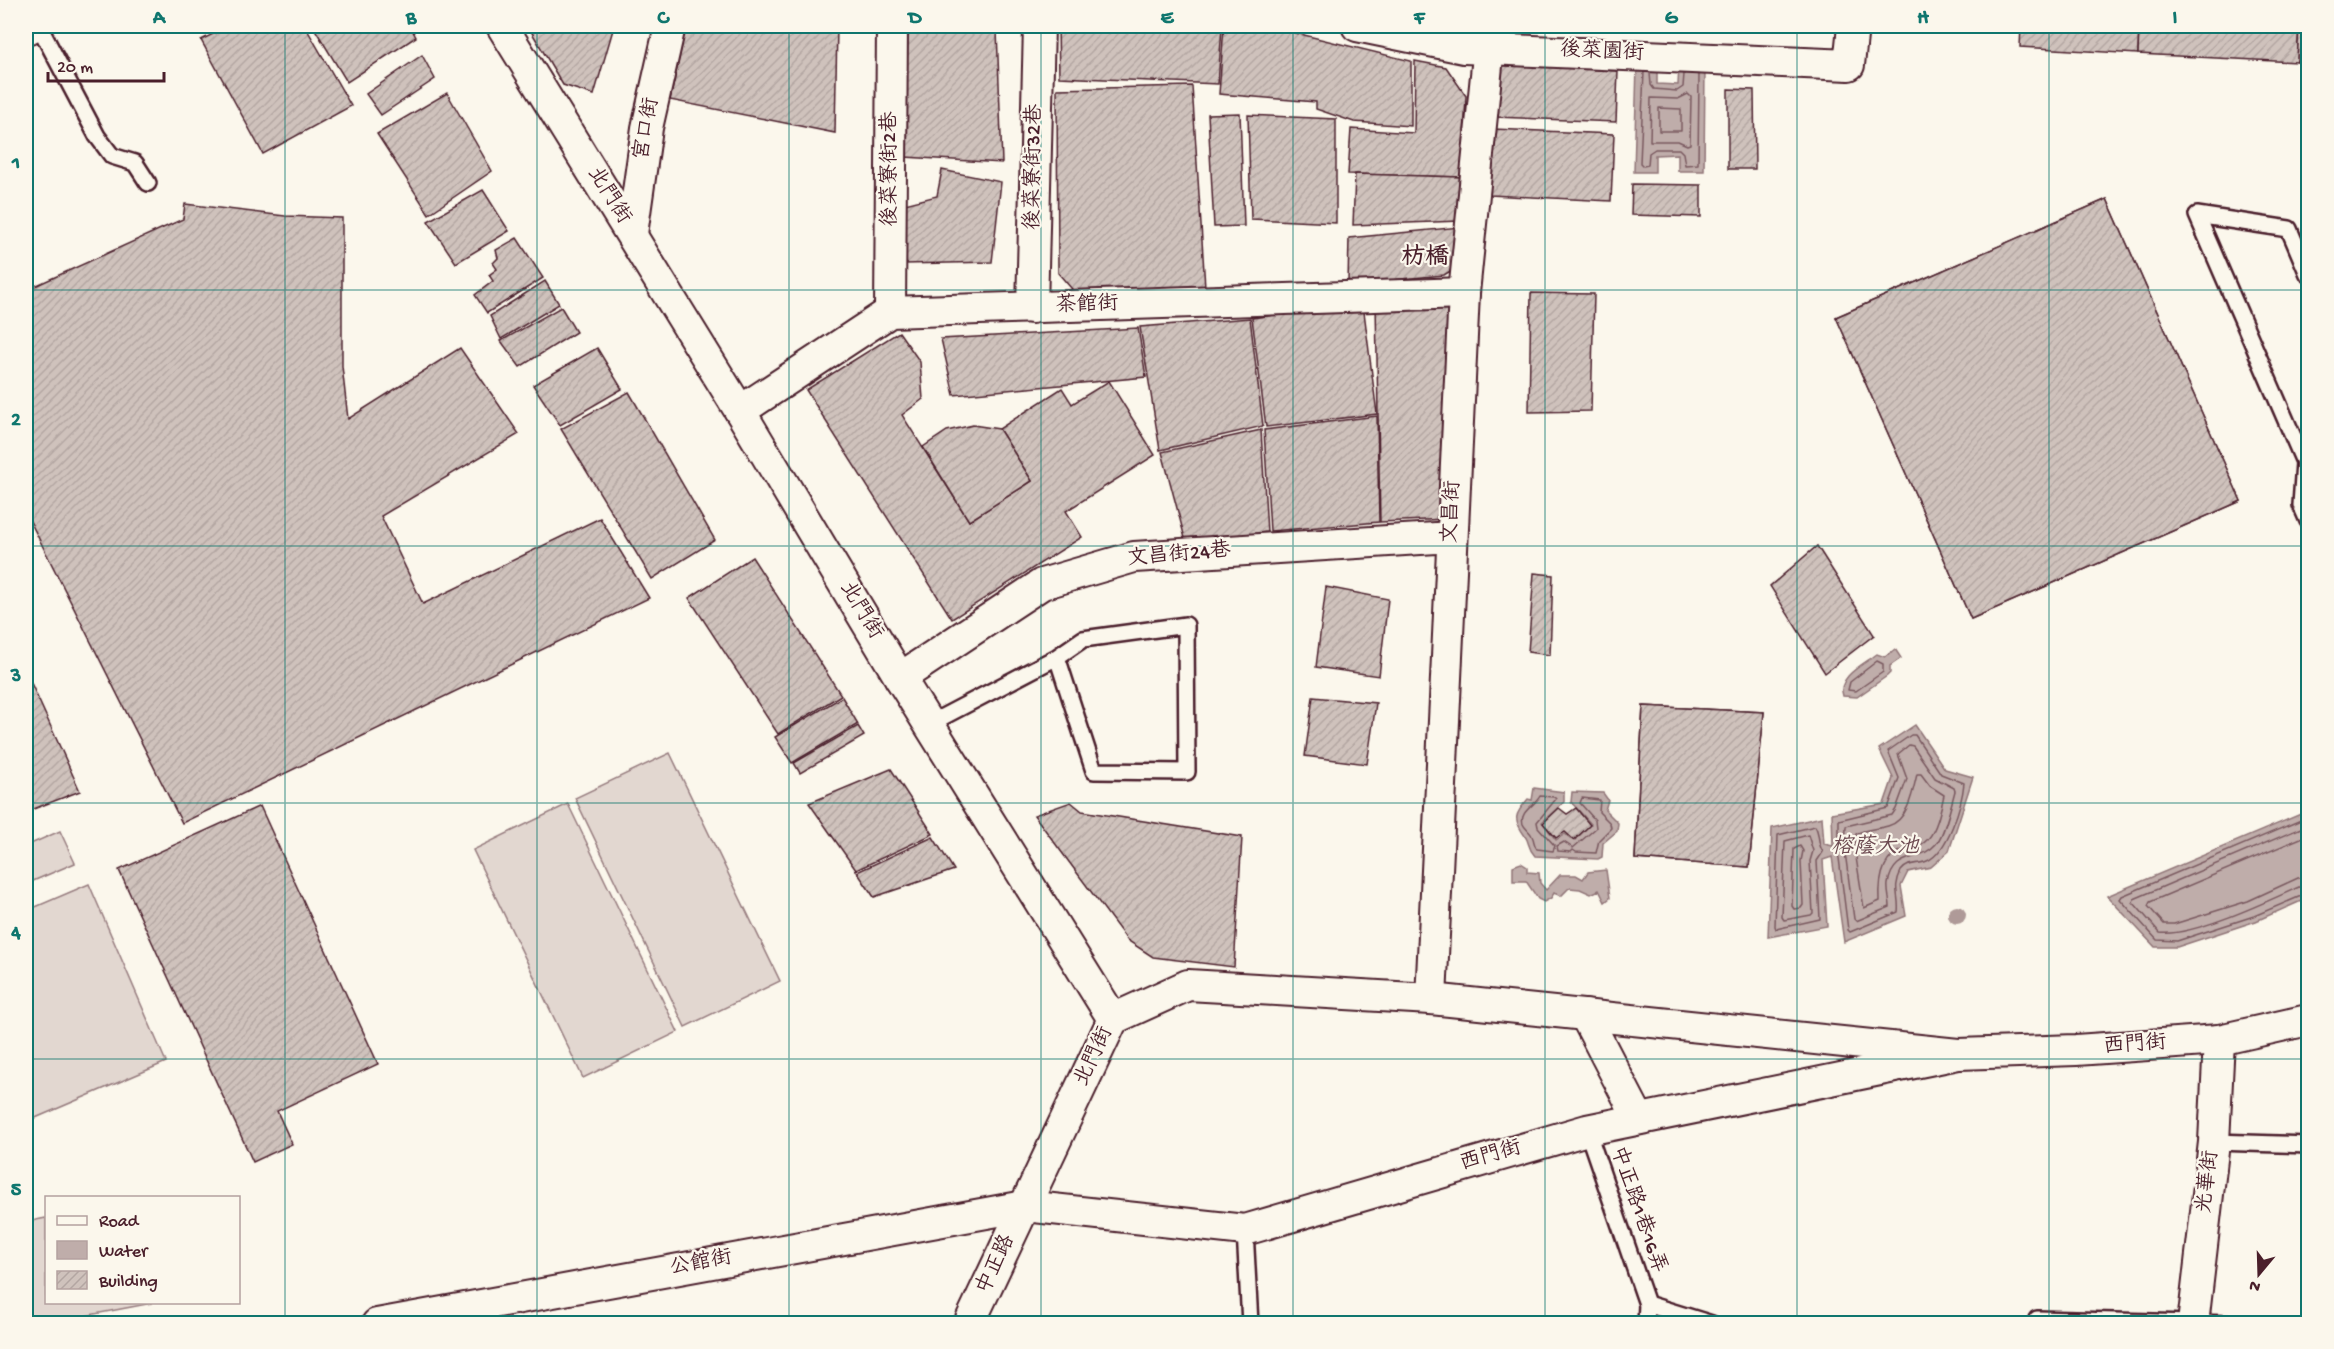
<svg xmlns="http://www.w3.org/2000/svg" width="2334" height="1349" font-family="'Gochi Hand','LXGW WenKai TC',sans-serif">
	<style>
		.garden { fill: #e2d7d0; stroke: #967b7e; stroke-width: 1.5 }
		.water { fill: #bfadaa; stroke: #907477; stroke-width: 1.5 }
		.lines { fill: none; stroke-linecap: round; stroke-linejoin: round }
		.shore { stroke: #79585e; stroke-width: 1.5 }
		.building { fill: url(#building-hatch); stroke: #4a1f2b; stroke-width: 1.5; fill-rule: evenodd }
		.lane-casing { stroke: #4a1f2b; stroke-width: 20 }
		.street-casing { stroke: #4a1f2b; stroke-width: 34 }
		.secondary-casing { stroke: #4a1f2b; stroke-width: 38 }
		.lane { stroke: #fbf7ec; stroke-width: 15 }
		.street { stroke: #fbf7ec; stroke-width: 30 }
		.secondary { stroke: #fbf7ec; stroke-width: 33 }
		.tree { fill: #af9a98 }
		.grid { fill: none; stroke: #0f766e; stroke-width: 1.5; stroke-opacity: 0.55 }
		.labels { text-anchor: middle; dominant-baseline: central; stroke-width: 4.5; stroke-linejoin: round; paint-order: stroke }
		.street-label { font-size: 21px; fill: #4a1f2b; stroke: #fbf7ec }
		.water-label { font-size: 22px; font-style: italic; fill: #6d4a51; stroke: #fbf7ec }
		.quarter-label { font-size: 24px; font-weight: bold; fill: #4a1f2b; stroke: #fbf7ec }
		.neatline { fill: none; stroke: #0f766e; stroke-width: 2 }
		.grid-label { font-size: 20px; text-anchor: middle; font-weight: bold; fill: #0f766e }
	</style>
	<defs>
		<pattern id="building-hatch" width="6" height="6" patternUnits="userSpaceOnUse" patternTransform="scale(1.5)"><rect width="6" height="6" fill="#cfc2bc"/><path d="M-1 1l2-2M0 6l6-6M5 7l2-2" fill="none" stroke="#b3a6a2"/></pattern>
	</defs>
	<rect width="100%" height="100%" fill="#fbf7ec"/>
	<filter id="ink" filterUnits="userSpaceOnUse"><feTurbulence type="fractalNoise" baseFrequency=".0167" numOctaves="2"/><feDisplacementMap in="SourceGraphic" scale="12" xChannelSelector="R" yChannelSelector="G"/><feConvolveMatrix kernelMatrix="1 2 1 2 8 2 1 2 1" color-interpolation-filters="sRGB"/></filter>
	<g filter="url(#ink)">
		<g class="garden">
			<path d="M670,753L780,981L685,1027L575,798Z"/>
			<path d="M568,804L678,1032L583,1078L473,850Z"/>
			<path d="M60,831L75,863L26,884V846Z"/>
			<path d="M89,884L166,1062L26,1122V911Z"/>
			<path d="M46,1218V1302L152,1303L48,1323H26V1222Z"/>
		</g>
		<g class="water">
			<path d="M1637,65L1657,67V84L1678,85L1679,65L1705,67L1704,171H1678V154L1655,155V172H1634Z"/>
			<path d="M1895,649L1901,658L1890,666V673L1887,676L1857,697L1843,696C1836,677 1864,664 1877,654L1885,657Z"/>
			<path d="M1915,725L1945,769L1973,777L1949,851L1931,867L1908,872L1901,886L1906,916L1844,942L1832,857L1823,860L1827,926L1768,937L1772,828L1822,817L1824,844L1833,846L1832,813L1884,804L1893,778L1879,749Z"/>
			<path d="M1534,788L1564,792V802L1542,822L1556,840L1565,834L1574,841L1591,824L1571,802L1572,792L1603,793L1608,800L1605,810L1618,823L1617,831L1603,843L1602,857L1598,859L1535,856C1527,847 1530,843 1525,836C1513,819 1514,815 1528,799L1532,800Z"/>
			<path d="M2308,811V898L2256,921L2177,947H2155L2107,896Z"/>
			<path d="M1521,863L1527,867V872L1539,873L1540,883L1546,890L1560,875H1576L1583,879L1588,872L1606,870L1610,898L1605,902L1599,890L1591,894L1580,889L1569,888L1561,896L1554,893L1551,898L1544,902L1538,899L1526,881H1513V866Z"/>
		</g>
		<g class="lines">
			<g class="shore">
				<path d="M1644,72L1640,163L1643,166L1648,165L1649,153L1655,149H1679L1683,153L1685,165L1698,164L1699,75"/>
				<path d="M1650,73L1651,85L1654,89L1677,91L1683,87L1684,74"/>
				<path d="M1688,94L1691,97L1690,144L1687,145L1678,141H1650L1651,98L1678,99Z"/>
				<path d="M1659,108L1681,109V131H1659Z"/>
				<path d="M1877,661L1883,664V672L1856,691L1848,690L1850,682Z"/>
				<path d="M1911,735H1915L1941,774L1964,783C1962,804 1948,852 1927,861C1918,865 1907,862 1901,871C1892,889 1900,896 1898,912L1850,932L1848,930L1839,858L1836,852L1839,845V820L1888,808L1899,778L1888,751Z"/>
				<path d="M1909,745L1913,746L1935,778L1954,788L1955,791C1951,805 1945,834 1936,844C1919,864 1894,850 1888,884C1887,892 1890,900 1890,907L1856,921L1854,919L1845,852L1846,826L1892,815L1896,809L1907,779L1898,754Z"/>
				<path d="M1917,774H1921L1930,786L1944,795C1941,808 1937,829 1928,839C1921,847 1913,847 1903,850C1881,857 1879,883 1880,901L1864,908L1855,851L1856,834C1865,829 1878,829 1888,826C1908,821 1913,791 1917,774Z"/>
				<path d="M1540,796L1554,797L1556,799L1537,822L1538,827L1555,846L1553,851L1537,849C1533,844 1535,842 1532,836C1530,831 1525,829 1523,824C1519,811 1536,805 1540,796Z"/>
				<path d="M1582,798L1600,800L1599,812L1610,823L1611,828L1599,840L1596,853L1576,852L1573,850L1571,852L1558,851L1557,846L1564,842L1573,848L1596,828L1595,820L1580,803Z"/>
				<path d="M2308,817L2122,896L2120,899L2157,940L2177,941L2254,916L2308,893"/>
				<path d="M2308,825L2134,899L2133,902L2160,933C2193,937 2270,900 2301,886L2308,885"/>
				<path d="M1815,826C1820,833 1817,844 1823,852L1817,861L1820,919L1776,929L1775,926L1778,835Z"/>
				<path d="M1808,835L1813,851L1810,861L1813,913L1811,915L1784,920L1782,917L1785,841Z"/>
				<path d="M2308,835L2150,902L2148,906L2164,924H2174L2248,901L2298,878L2308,876"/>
				<path d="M1800,846L1803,851L1801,861L1803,905L1801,908L1794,909L1792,906L1794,849Z"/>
			</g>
		</g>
		<g class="building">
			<path d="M229,26H305L351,106L263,154L201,40Z"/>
			<path d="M313,26H370L373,31L382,26H410L416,37L347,82Z"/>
			<path d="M528,26H614L594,95L563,85Z"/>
			<path d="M686,26H837L835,133L670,100Z"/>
			<path d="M908,26H938L997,31L1002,163L905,157Z"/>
			<path d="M1058,26H1222L1218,84L1059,77Z"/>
			<path d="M1224,26H1267L1411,61V126L1354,122L1316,109V102L1219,94Z"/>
			<path d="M2021,26H2139L2138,54L2020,47Z"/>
			<path d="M2075,26H2308V44Z"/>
			<path d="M2139,26H2299L2297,62L2138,54Z"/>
			<path d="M2299,26H2308V63L2297,62Z"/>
			<path d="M422,55L435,79L381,115L366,94Z"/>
			<path d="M1415,61L1446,67L1466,96L1462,177L1348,174L1351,129L1414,133Z"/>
			<path d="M1500,64L1618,71L1616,122L1495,117Z"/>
			<path d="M1192,86L1205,287L1078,296L1058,273L1057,89Z"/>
			<path d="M1728,89L1754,90L1755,169H1728Z"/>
			<path d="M447,93L492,171L429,214L377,134Z"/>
			<path d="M1240,113L1244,226L1214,227L1208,114Z"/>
			<path d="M1248,115L1336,119V223L1251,219Z"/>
			<path d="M1493,129L1614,134L1611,201L1490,195Z"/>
			<path d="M942,170L1001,182L992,262L904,264L901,205L937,196Z"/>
			<path d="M1355,174L1462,177L1460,221L1353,225Z"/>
			<path d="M1632,184L1701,185V217L1631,215Z"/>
			<path d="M483,190L509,231L456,263L428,221Z"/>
			<path d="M2107,199L2241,501L1971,619L1836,317ZM2084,243L2097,271L1921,349L1908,320ZM2112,304L2153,397L2128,407L2099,343L1974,399L2002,461L1976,473L1935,381ZM2174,445L2187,474L2011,551L1998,523Z"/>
			<path d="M2107,199L2241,501L1971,619L1836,317Z"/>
			<path d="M185,204L285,216L342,218V366L348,419L460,348L519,434L381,516L423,604L600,518L649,598L182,823L26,513V290L183,219Z"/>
			<path d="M1460,227L1452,270L1444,275L1348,284L1349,238Z"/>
			<path d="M517,238L543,278L487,313L475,295L493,281L489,275L497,269L493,263L498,258L496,250Z"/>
			<path d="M545,281L559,304L501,339L490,316Z"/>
			<path d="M1531,293L1594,294L1591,411L1529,412Z"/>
			<path d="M1439,300L1454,312L1448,519L1380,522L1376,304Z"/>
			<path d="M1363,304L1377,414L1266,427L1252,318Z"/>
			<path d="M561,307L576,332L520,367L501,341Z"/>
			<path d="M1250,318L1263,426L1160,450L1140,327Z"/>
			<path d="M1138,328L1146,377L954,395L941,339Z"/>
			<path d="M899,332L920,362L923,399L902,415L969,521L1032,481L999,429L1062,388L1072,404L1109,381L1155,455L1066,511L1082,537L952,619L806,390Z"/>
			<path d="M597,348L622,389L560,425L533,385Z"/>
			<path d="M629,392L715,540L652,579L561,429Z"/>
			<path d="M1377,416L1379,522L1270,531L1264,430Z"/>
			<path d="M973,425L999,429L1032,481L969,521L923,447L947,431Z"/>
			<path d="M1261,430L1267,532L1186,542L1162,452Z"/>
			<path d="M1817,546L1874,635L1825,673L1770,586Z"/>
			<path d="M752,557L841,695L778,734L689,598Z"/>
			<path d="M1534,573L1553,575L1550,655L1528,652Z"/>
			<path d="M1326,587L1388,599L1379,676L1316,667Z"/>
			<path d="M26,672L80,791L26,812Z"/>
			<path d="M842,697L858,724L792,763L775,737Z"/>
			<path d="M1313,697L1376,703L1367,764L1305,756Z"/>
			<path d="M1643,706L1764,712L1749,867L1635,859ZM1709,778L1734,779L1729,825L1705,824ZM1664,780L1684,781L1681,822L1662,820Z"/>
			<path d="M1643,706L1764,712L1749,867L1635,859Z"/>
			<path d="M858,726L864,736L800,773L794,763Z"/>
			<path d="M891,769L933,834L856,870L809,803Z"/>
			<path d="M1071,802L1082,811L1242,837L1234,967L1153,957L1127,940L1034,815Z"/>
			<path d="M260,806L378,1064L277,1111L292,1144L253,1162L119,870Z"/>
			<path d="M1559,808L1567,814L1576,808L1590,825L1574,840L1565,832L1556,838L1543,823Z"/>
			<path d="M933,837L954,870L874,897L857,872Z"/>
		</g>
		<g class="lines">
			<defs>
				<g id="lane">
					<path d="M39,26L97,136L112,156L135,163L148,183"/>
					<path d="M2308,274L2289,229L2197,215L2304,462L2301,505L2308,521"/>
					<path d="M929,724L1057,657L1094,771L1187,772L1186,625L1083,639L1057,657"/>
					<path d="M1587,1130L1647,1304L1646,1324"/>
					<path d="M2214,1142L2308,1145"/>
					<path d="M1245,1230L1250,1324"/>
					<path d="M1647,1304L1712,1324"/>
					<path d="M2037,1319L2232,1324"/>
				</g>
				<g id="street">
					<path d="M502,26L740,411L900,678L1113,1019"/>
					<path d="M1357,26L1464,48L1849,65L1853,26"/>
					<path d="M632,234L647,128L670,26"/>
					<path d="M1032,308L1039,26"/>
					<path d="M890,312L892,26"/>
					<path d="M740,411L890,312L1464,293"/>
					<path d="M900,678L1042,584L1134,557L1452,537"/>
					<path d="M1431,999L1464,293L1491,26"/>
					<path d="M1585,1015L1639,1119"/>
					<path d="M1113,1019L1188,985L1431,999L1958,1054L2076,1050L2219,1040L2308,1020"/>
					<path d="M377,1324L1025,1206L1245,1230L1587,1130L1958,1054"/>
					<path d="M969,1324L1113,1019"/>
					<path d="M2193,1324L2214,1142L2219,1040"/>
				</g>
				<path id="secondary" d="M26,28L30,26"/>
			</defs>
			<use href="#lane" class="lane-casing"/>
			<use href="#street" class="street-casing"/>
			<use href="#secondary" class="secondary-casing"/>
			<use href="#lane" class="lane"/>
			<use href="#street" class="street"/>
			<use href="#secondary" class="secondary"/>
		</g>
		<circle class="tree" cx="1957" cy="915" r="9"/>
	</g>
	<path class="grid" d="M285,26V1324M537,26V1324M789,26V1324M1041,26V1324M1293,26V1324M1545,26V1324M1797,26V1324M2049,26V1324M26,290H2308M26,546H2308M26,803H2308M26,1059H2308"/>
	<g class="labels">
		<g class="street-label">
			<text transform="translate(1602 53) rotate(3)">後菜園街</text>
			<text transform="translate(648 129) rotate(-80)">宮口街</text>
			<text transform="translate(1035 167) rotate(-89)">後菜寮街32巷</text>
			<text transform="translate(891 169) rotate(-90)">後菜寮街2巷</text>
			<text transform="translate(608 196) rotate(58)">北門街</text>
			<text transform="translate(1087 306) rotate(-2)">茶館街</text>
			<text transform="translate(1453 512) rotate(-87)">文昌街</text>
			<text transform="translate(1179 556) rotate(-5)">文昌街24巷</text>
			<text transform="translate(860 611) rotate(59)">北門街</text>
			<text transform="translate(2135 1046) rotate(-4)">西門街</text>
			<text transform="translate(1095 1057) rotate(-65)">北門街</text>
			<text transform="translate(1491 1157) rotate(-16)">西門街</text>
			<text transform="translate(2209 1182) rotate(-83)">光華街</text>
			<text transform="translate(1637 1210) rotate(71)">中正路1巷16弄</text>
			<text transform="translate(701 1264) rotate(-10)">公館街</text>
			<text transform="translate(997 1265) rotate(-65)">中正路</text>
		</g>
		<g class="water-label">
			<text x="1875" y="848">榕蔭大池</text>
		</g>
		<g class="quarter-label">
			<text x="1425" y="258">枋橋</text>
		</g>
	</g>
	<rect width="2334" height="1349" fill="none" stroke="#fbf7ec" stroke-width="66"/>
	<rect x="45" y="1196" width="195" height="108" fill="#fbf7ec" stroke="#b4a19f" stroke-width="1.5"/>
	<rect x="57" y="1216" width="30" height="9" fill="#fbf7ec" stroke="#b4a19f" stroke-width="1.5"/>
	<text x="99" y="1226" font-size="18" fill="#4a1f2b">Road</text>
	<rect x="57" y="1241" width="30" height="18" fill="#bfadaa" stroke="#b4a19f" stroke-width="1.5"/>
	<text x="99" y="1256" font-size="18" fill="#4a1f2b">Water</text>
	<rect x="57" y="1271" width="30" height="18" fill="url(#building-hatch)" stroke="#b4a19f" stroke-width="1.5"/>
	<text x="99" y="1286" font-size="18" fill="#4a1f2b">Building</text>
	<g transform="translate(2259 1274) rotate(199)" stroke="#fbf7ec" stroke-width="4.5" paint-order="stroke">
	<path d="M0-4.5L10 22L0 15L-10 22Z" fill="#4a1f2b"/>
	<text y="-9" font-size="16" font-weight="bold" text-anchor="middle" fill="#4a1f2b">N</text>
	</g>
	<path d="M48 72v9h116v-9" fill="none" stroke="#4a1f2b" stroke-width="3"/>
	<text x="57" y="72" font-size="18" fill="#4a1f2b" stroke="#fbf7ec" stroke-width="4.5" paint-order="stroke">20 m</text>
	<rect x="33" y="33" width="2268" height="1283" class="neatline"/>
	<g class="grid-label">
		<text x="159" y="23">A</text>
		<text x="411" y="23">B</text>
		<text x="663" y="23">C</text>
		<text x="915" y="23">D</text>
		<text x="1167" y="23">E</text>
		<text x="1419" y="23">F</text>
		<text x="1671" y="23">G</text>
		<text x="1923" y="23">H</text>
		<text x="2175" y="23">I</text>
		<text x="16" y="168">1</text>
		<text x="16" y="425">2</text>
		<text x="16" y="681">3</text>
		<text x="16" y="938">4</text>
		<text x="16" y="1195">5</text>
	</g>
</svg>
